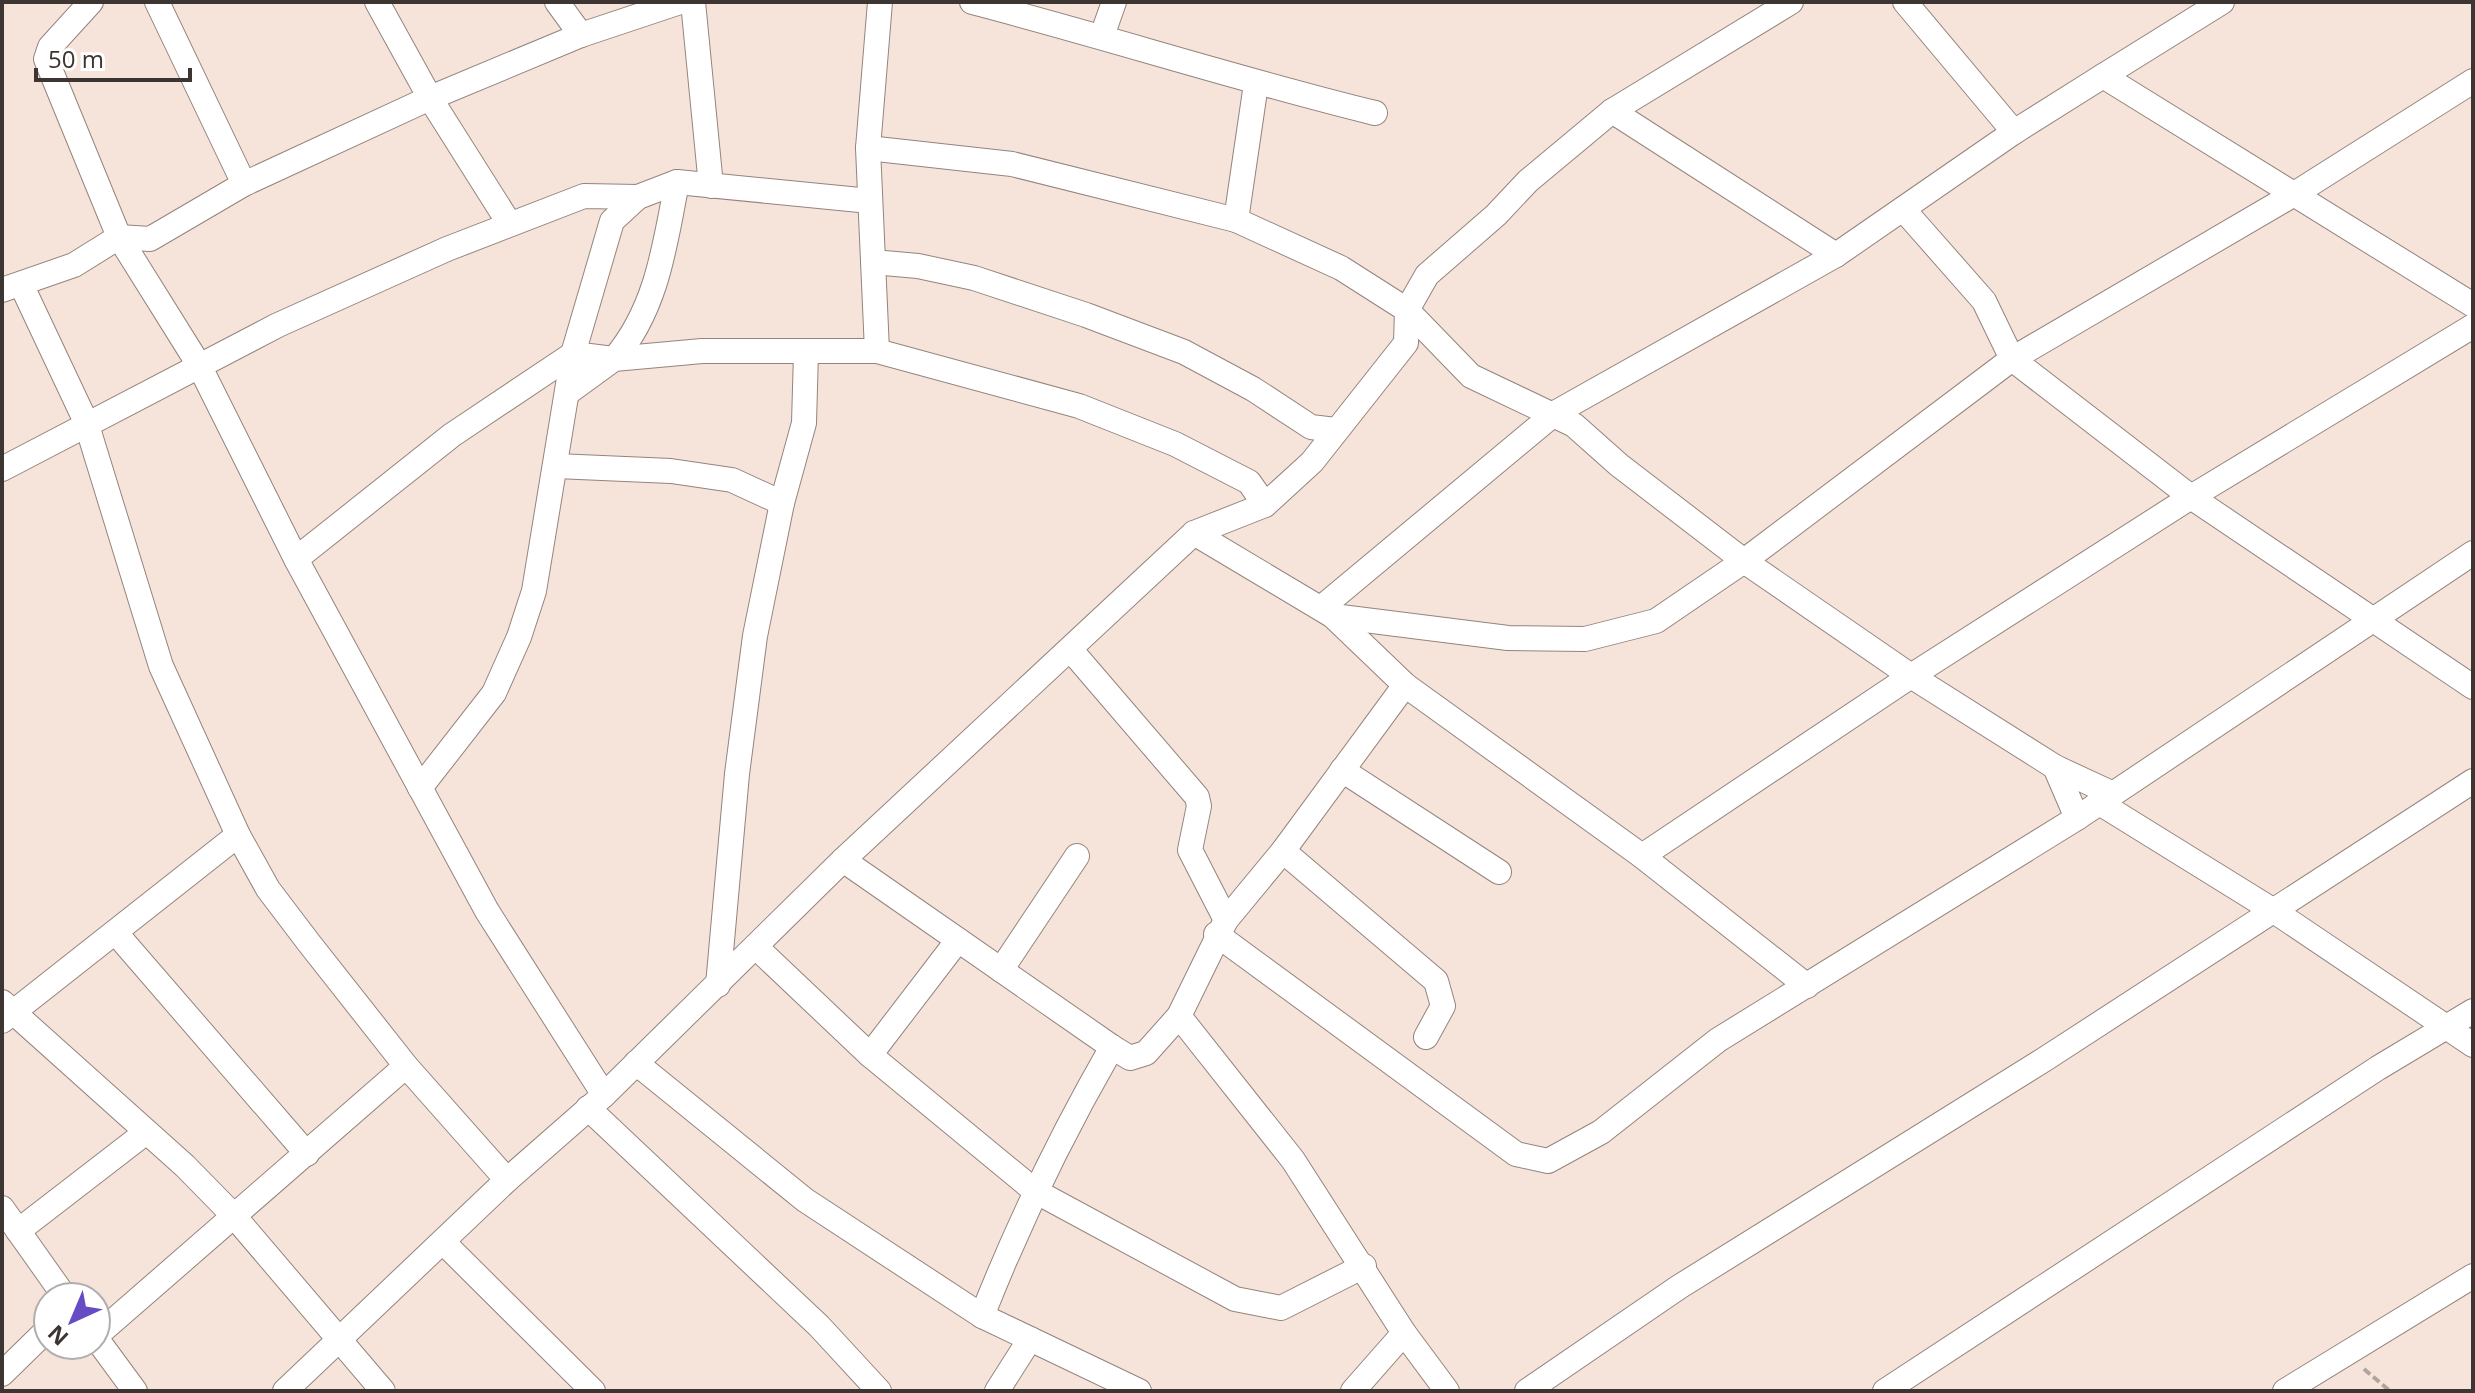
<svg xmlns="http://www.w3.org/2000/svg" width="2475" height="1393" font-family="'Open Sans',sans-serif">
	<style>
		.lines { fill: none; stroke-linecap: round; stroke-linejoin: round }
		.minor-casing { stroke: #94847c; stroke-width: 26 }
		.path { stroke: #b1a39d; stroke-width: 4; stroke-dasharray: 8 4; stroke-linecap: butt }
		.minor { stroke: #fff; stroke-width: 24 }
	</style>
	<rect width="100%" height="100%" fill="#f6e4db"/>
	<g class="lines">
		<defs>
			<g id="minor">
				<path d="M91,2L50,47L46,59L119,237L199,365L296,559L487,911L604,1095"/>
				<path d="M157,2L244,184"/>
				<path d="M377,2L430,98L509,223"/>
				<path d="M557,2L581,35"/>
				<path d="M693,2L711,186"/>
				<path d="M972,2C1107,37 1240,80 1375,113"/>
				<path d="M1905,2L2014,132L2103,76L2473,305"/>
				<path d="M1102,36L1114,2"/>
				<path d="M2103,76L2222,2"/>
				<path d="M1612,111L1836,255"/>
				<path d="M868,148L1012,164L1236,220L1341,268L1407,310L1471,376L1574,425L1619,465L1744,561L1911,676L2055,767L2111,793"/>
				<path d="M1903,209L1984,301L2012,359L2191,497L2473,687"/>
				<path d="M1236,220L1256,84"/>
				<path d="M873,262L918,266L974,278L1086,315L1184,352L1253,389L1311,427L1335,430"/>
				<path d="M21,284L86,422L161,666L238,835L268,889L309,943L406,1066L507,1180"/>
				<path d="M2,290L74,265L119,237L150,239L244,184L430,98L581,35L680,2"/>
				<path d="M877,351L868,148L880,2"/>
				<path d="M570,391L614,359L702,351H877L1079,406L1175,444L1249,482L1265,505"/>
				<path d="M556,466L671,471L732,480L782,503"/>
				<path d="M2,469L278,325L447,249L584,196L638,197"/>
				<path d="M1194,533L1333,616L1508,638L1585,639L1656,621L1744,561L2012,359L2296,193L2473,81"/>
				<path d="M296,559L452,435L573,354L614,359C657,309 665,245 677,182"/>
				<path d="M1321,608L1555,413L1836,255L2014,132"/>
				<path d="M1333,616L1405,685L1642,856L1807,986"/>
				<path d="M1070,649L1197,797L1199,806L1190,850L1226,920"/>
				<path d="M2055,767L2077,818"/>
				<path d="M1342,770L1499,872"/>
				<path d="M420,788L494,693L519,637L534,591L573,354L612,221L638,197L677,182L870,201"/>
				<path d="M2098,802L2274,911L2473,1045"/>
				<path d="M1283,851L1436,981L1443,1006L1426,1037"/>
				<path d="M1642,856L1911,676L2191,497L2473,326"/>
				<path d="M843,860L1112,1047L1130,1058L1146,1053L1179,1016L1226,920L1283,851L1405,685"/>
				<path d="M115,932L307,1154"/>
				<path d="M1216,934L1516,1154L1548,1161L1601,1132L1718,1040L2077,818L2473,553"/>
				<path d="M757,948L870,1055L1035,1191L1235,1299L1281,1308L1364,1266"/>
				<path d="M1001,970L1077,856"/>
				<path d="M718,985L737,774L755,636L782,503L804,423L806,353"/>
				<path d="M2,1002L185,1166L234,1216L383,1391"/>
				<path d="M1179,1016L1293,1160L1404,1333L1447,1391"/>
				<path d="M2,1021L238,835"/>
				<path d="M870,1055L958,940"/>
				<path d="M636,1063L805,1200L982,1316L1139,1391"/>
				<path d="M588,1108L819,1326L879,1391"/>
				<path d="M2,1208L65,1297"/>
				<path d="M18,1231L145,1133"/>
				<path d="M444,1243L593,1391"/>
				<path d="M982,1316C1019,1222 1062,1134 1112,1047"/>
				<path d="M96,1336L406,1066"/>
				<path d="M96,1338L135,1391"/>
				<path d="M2,1374L48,1329"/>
				<path d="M285,1391L507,1180L604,1095L843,860L1194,533L1265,505L1312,462L1406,343L1407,310L1427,275L1496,215L1528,181L1612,111L1791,2"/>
				<path d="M997,1391L1030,1339"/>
				<path d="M1353,1391L1404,1333"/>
				<path d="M1527,1391L1679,1287L2045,1059L2473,781"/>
				<path d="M1885,1391L2378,1068L2473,1011"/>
				<path d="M2285,1391L2473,1276"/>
			</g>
		</defs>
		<use href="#minor" class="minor-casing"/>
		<path class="path" d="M2364,1369L2390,1391"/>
		<use href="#minor" class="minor"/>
	</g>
	<rect width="2475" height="1393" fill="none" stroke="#3c3532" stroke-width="8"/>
	<g transform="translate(72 1321) rotate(224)"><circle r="38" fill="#ffffff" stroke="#b1aead" stroke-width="2"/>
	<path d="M0-6L14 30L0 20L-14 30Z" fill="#664bc4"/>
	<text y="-12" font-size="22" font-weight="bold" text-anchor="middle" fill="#3c3532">N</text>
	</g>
	<path d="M36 68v12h154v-12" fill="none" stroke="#3c3532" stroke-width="4"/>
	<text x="48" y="68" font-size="24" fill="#3c3532" stroke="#ffffff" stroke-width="6" paint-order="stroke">50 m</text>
</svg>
